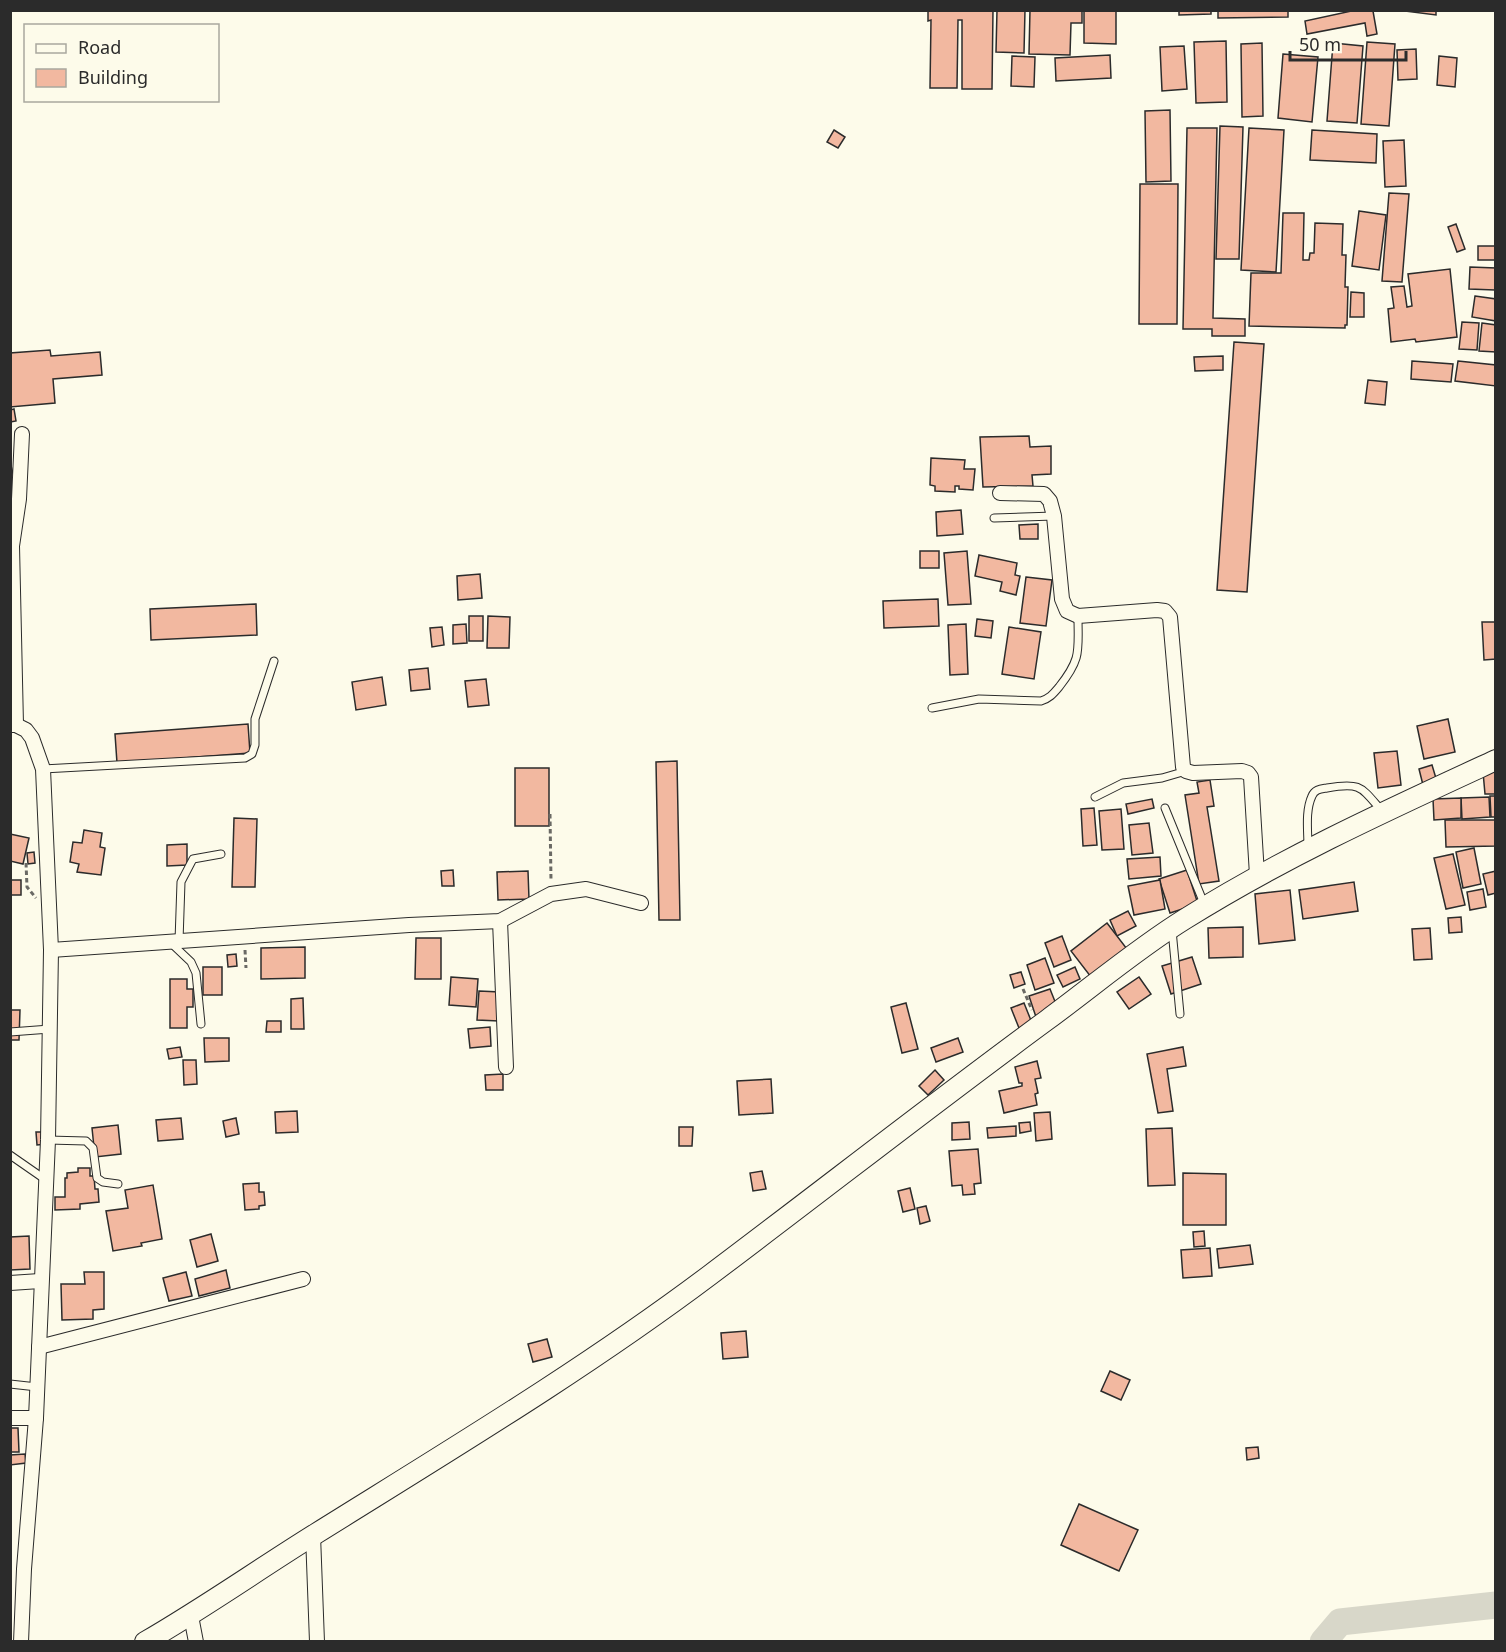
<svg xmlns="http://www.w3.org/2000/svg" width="1506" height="1652" font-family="'Noto Sans',sans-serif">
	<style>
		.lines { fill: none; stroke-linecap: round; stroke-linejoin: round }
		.river { stroke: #d8d7c9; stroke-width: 27 }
		.building { fill: #f2b8a0; stroke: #2b2b2b; stroke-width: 1.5 }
		.lane-casing { stroke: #2b2b2b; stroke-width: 9 }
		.street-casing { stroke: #2b2b2b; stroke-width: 16 }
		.secondary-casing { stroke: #2b2b2b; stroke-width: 22 }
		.path { stroke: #6a6964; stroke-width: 3; stroke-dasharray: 4.5 3; stroke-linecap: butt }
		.lane { stroke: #fdfbea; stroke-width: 7 }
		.street { stroke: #fdfbea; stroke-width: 14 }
		.secondary { stroke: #fdfbea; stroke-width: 20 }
	</style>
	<rect width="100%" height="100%" fill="#fdfbea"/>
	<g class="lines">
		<path class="river" d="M1323,1642L1340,1622L1496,1605"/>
	</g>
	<g class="building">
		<path d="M928,10H993L992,89H962V20H958L957,88H930L931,20L928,21Z"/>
		<path d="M997,10H1025L1024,53L996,52Z"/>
		<path d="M1030,10H1082V23H1071L1070,55L1029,54Z"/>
		<path d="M1084,10H1116V44L1084,43Z"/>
		<path d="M1179,10H1211V14L1179,15Z"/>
		<path d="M1218,10H1288V17L1218,18Z"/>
		<path d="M1356,10L1373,11L1377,34L1367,36L1365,23L1307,34L1305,21Z"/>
		<path d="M1397,10H1436V15Z"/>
		<path d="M1226,41L1227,102L1196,103L1194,42Z"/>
		<path d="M1367,42L1395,44L1389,126L1361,124Z"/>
		<path d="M1262,43L1263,116L1242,117L1241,44Z"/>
		<path d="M1333,43L1363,46L1357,123L1327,121Z"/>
		<path d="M1184,46L1187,89L1162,91L1160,47Z"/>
		<path d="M1416,49L1417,79L1398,80L1397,50Z"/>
		<path d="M1283,54L1318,57L1312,122L1278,118Z"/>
		<path d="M1110,55L1111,78L1056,81L1055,58Z"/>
		<path d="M1012,56L1035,57L1034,87L1011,86Z"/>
		<path d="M1439,56L1457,58L1455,87L1437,85Z"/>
		<path d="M1170,110L1171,181L1146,182L1145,111Z"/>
		<path d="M1220,126L1243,127L1239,259H1216Z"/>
		<path d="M1187,128H1217L1213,318L1245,319V336H1212V329H1183Z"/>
		<path d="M1249,128L1284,130L1276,272L1241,270Z"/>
		<path d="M834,130L845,137L838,148L827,142Z"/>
		<path d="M1312,130L1377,134L1376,163L1310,160Z"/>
		<path d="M1404,140L1406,186L1385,187L1383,141Z"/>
		<path d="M1140,184H1178L1177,324H1139Z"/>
		<path d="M1389,193L1409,194L1402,282L1382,281Z"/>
		<path d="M1359,211L1386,215L1379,270L1352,266Z"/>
		<path d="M1283,213H1304L1303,260H1309L1310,253H1314L1315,223L1343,224L1342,255H1346L1345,287H1348L1347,325H1345V328L1249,326L1251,273H1281Z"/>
		<path d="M1456,224L1465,249L1457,252L1448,227Z"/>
		<rect x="1478" y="246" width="17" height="14"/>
		<path d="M1470,267L1496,268L1495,290L1469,289Z"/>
		<path d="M1450,269L1457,337L1416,342L1415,339L1391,342L1388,309L1394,308L1391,287L1404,286L1407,307L1412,306L1408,274Z"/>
		<path d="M1351,292L1364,293V317H1350Z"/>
		<path d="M1475,296L1496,299V321L1472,317Z"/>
		<path d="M1462,322L1479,323L1477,350L1459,349Z"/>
		<path d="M1482,323L1496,325V352L1479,351Z"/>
		<path d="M1234,342L1264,344L1247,592L1217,590Z"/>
		<path d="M50,350L51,356L100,352L102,375L53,379L55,403L10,407V353Z"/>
		<path d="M1223,356V370L1195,371L1194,357Z"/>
		<path d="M1412,361L1453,364L1451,382L1411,379Z"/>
		<path d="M1458,361L1496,365V386L1455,381Z"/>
		<path d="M1368,380L1387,382L1385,405L1365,403Z"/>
		<path d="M14,409L16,421L10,422V410Z"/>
		<path d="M1029,436L1030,447L1051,446V474L1032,475L1033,486L983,487L980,437Z"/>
		<path d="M931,458L965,460L964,469H975L973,490L959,489V486H955V492L935,491V486L930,485Z"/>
		<path d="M10,462L15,481L10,482Z"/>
		<path d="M961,510L963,534L937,536L936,512Z"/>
		<path d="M1038,524V539H1020L1019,525Z"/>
		<rect x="920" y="551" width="19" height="17"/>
		<path d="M967,551L971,604L948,605L944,553Z"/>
		<path d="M979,555L1017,563L1015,575L1020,576L1016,595L1000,591L1002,582L975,576Z"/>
		<path d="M480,574L482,598L458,600L457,576Z"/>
		<path d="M1026,577L1052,580L1046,626L1020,623Z"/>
		<path d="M938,599L939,626L884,628L883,601Z"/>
		<path d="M256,604L257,635L151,640L150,609Z"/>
		<rect x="469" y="616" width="14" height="25"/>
		<path d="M488,616L510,617L509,648H487Z"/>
		<path d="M977,619L993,621L991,638L975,636Z"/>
		<path d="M1482,622H1496V659L1484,660Z"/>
		<path d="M466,624L467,643L453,644V625Z"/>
		<path d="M966,624L968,674L950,675L948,625Z"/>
		<path d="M442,627L444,645L432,647L430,628Z"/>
		<path d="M1009,627L1041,632L1034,679L1002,674Z"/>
		<path d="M428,668L430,689L411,691L409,670Z"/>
		<path d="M382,677L386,705L356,710L352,682Z"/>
		<path d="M486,679L489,705L468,707L465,681Z"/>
		<path d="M1448,719L1455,752L1424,759L1417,726Z"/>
		<path d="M248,724L250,753L117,763L115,734Z"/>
		<path d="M1397,751L1401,785L1378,788L1374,753Z"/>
		<path d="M677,761L680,920H659L656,762Z"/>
		<path d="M1432,765L1438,785L1424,789L1419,769Z"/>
		<rect x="515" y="768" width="34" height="58"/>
		<path d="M1496,771V794H1485L1483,772Z"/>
		<path d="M1210,780L1214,806L1207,807L1219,881L1199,884L1185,795L1199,793L1197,782Z"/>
		<path d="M1490,796H1496V817H1491Z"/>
		<path d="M1489,797L1490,817L1462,819L1461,798Z"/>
		<path d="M1461,798V818L1434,820L1433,799Z"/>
		<path d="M1152,799L1154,808L1128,814L1126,804Z"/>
		<path d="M1094,808L1097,845L1083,846L1081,809Z"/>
		<path d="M1121,809L1124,849L1102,850L1099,811Z"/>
		<path d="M234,818L257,819L255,887H232Z"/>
		<path d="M1445,820H1496V846L1446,847Z"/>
		<path d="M1149,823L1153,853L1132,855L1129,825Z"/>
		<path d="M84,830L102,833L100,847L105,848L101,875L77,872L79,864L70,862L73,842L82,843Z"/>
		<path d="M10,834L29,838L23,864L10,861Z"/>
		<path d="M187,844V865L167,866V845Z"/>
		<path d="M1474,848L1481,884L1463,888L1456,852Z"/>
		<path d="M34,852L35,863L28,864L27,853Z"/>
		<path d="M1453,854L1465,905L1446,909L1434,858Z"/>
		<path d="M1160,857L1161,876L1129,879L1127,859Z"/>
		<path d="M453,870L454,886H442L441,871Z"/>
		<path d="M1187,870L1198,904L1170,913L1159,879Z"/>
		<path d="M528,871L529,899L498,900L497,872Z"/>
		<path d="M1496,871V893L1488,895L1483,874Z"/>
		<rect x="10" y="880" width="11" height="15"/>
		<path d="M1160,880L1165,909L1134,915L1128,886Z"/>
		<path d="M1354,882L1358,911L1303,919L1299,890Z"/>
		<path d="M1483,889L1486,907L1470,910L1467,892Z"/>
		<path d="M1290,890L1295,940L1259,944L1255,894Z"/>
		<path d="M1128,911L1136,926L1117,936L1110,920Z"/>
		<path d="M1461,917L1462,932L1449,933L1448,918Z"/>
		<path d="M1107,923L1127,949L1091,977L1071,951Z"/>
		<path d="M1243,927V957L1209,958L1208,928Z"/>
		<path d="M1430,928L1432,959L1414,960L1412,929Z"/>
		<path d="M1062,936L1071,960L1054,967L1045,943Z"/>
		<path d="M416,938H441V979H415Z"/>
		<path d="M305,947V978L261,979V948Z"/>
		<path d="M236,954L237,966L228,967L227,955Z"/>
		<path d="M1192,957L1201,984L1171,994L1162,966Z"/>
		<path d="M1045,958L1054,983L1035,990L1027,965Z"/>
		<rect x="203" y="967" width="19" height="28"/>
		<path d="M1075,967L1080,979L1063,987L1057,975Z"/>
		<path d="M1021,972L1025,984L1014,988L1010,975Z"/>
		<path d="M451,977L478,979L476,1007L449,1005Z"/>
		<path d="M1139,977L1151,994L1129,1009L1117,992Z"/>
		<path d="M170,979H187V989H193V1007H187V1028H170Z"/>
		<path d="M1050,989L1058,1009L1036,1017L1029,996Z"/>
		<path d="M479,991L500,992L499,1021L477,1020Z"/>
		<path d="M303,998L304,1029H291V999Z"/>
		<path d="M906,1003L918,1049L902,1053L891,1007Z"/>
		<path d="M1024,1003L1032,1023L1019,1028L1011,1008Z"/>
		<path d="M10,1010H20L19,1040H10Z"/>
		<path d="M267,1021H281V1032H266Z"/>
		<path d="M490,1027L491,1046L470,1048L468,1029Z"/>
		<path d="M204,1038H229V1061L205,1062Z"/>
		<path d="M958,1038L963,1052L936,1062L931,1048Z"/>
		<path d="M180,1047L182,1057L169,1059L167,1049Z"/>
		<path d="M1183,1047L1186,1066L1167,1069L1173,1111L1158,1113L1147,1054Z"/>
		<path d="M183,1060H196L197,1084L184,1085Z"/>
		<path d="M1037,1061L1041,1078L1035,1079L1038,1093L1035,1094L1037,1105L1004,1113L999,1091L1022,1086V1083H1019L1015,1067Z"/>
		<path d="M935,1070L944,1080L928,1095L919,1086Z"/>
		<path d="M503,1074V1090H486L485,1075Z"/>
		<path d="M771,1079L773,1113L739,1115L737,1081Z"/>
		<path d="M297,1111L298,1132L276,1133L275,1112Z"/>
		<path d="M1050,1112L1052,1139L1036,1141L1034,1113Z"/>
		<path d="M181,1118L183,1139L158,1141L156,1120Z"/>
		<path d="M236,1118L239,1134L226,1137L223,1121Z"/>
		<path d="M969,1122L970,1139L952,1140V1123Z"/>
		<path d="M1030,1122L1031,1131L1020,1133L1019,1123Z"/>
		<path d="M118,1125L121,1154L95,1157L92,1128Z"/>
		<path d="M1016,1126V1136L988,1138L987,1128Z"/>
		<path d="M679,1127H693L692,1146H679Z"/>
		<path d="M1172,1128L1175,1185L1148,1186L1146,1129Z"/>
		<path d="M36,1132H47V1144L37,1145Z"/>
		<path d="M978,1149L981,1183L974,1184L975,1194L963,1195L962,1185L952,1186L949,1151Z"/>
		<path d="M78,1168H90V1176H94L95,1189H98L99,1202L80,1204V1209L55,1210V1197H65V1178H67V1173L78,1172Z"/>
		<path d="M762,1171L766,1189L753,1191L750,1173Z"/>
		<path d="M1183,1173L1226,1174V1225H1183Z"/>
		<path d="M259,1183V1192H264L265,1205L259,1206V1209L245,1210L243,1184Z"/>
		<path d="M153,1185L162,1239L141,1243L142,1246L113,1251L106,1211L128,1208L125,1190Z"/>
		<path d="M910,1188L915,1209L903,1212L898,1191Z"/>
		<path d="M926,1206L930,1221L920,1224L917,1208Z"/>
		<path d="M1204,1231L1205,1246L1194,1247L1193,1232Z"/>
		<path d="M211,1234L218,1261L197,1267L190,1240Z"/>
		<path d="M29,1236L30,1269L10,1270V1237Z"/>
		<path d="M1250,1245L1253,1264L1219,1268L1217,1249Z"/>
		<path d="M1210,1248L1212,1276L1183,1278L1181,1250Z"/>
		<path d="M226,1270L230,1288L199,1296L195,1279Z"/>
		<path d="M84,1272H104V1309L93,1310V1319L62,1320L61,1284H85Z"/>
		<path d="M186,1272L192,1296L169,1301L163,1278Z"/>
		<path d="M746,1331L748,1357L723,1359L721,1333Z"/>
		<path d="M547,1339L552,1357L533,1362L528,1344Z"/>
		<path d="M1110,1371L1130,1380L1121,1400L1101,1391Z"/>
		<path d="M10,1428H18L19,1452H10Z"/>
		<path d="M1258,1447L1259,1458L1247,1460L1246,1448Z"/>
		<path d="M25,1454L26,1463L10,1465V1455Z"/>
		<path d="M1079,1504L1138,1530L1119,1571L1061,1545Z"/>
	</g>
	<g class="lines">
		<defs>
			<g id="lane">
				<path d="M994,518L1054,516"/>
				<path d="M932,708L979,699L1041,701C1050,698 1053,694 1059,687C1082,658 1078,651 1078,616"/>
				<path d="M43,769L245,758L252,754L255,745V719L274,661"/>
				<path d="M1095,797L1123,783L1162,778L1186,771"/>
				<path d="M1165,808L1205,906"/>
				<path d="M1308,847C1308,831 1305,811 1312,796C1315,789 1321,789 1327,788C1361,782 1361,787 1382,811"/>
				<path d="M1172,930L1180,1014"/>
				<path d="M179,941L181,882L193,859L221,854"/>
				<path d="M171,943L191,962L196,973L201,1024"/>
				<path d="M10,1032L50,1029"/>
				<path d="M48,1140L86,1141L93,1148L97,1178L103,1182L118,1184"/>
				<path d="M10,1155L46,1180"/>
				<path d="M10,1384L37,1387"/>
			</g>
			<g id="street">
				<path d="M1000,493L1044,494L1050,501L1054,516L1062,599L1067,611L1078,616L1157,610L1165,611L1170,617L1183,767L1186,771L1193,773L1242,771L1248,773L1251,777L1257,875"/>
				<path d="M10,725H16L26,730L32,738L43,769L51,950L48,1140L36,1418L24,1569L21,1642"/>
				<path d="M16,725L12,546L19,499L22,434"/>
				<path d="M500,921L506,1067"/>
				<path d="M51,950L409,925L500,921L551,894L586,889L641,903"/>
				<path d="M10,1283L40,1281"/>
				<path d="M39,1347L303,1279"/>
				<path d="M10,1418H36"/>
				<path d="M313,1535L317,1642"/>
				<path d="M191,1616L196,1642"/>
			</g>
			<path id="secondary" d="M145,1642C204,1608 259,1569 317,1533C450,1450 585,1369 710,1275C823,1190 934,1103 1047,1020C1092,987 1138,948 1185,919C1284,857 1390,809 1496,760"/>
		</defs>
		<use href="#lane" class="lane-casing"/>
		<use href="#street" class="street-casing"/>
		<use href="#secondary" class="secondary-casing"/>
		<g class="path">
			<path d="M550,814L551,881"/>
			<path d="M26,863L27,887L36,898"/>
			<path d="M245,950L246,968"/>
			<path d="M1023,989L1032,1010"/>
		</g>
		<use href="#lane" class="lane"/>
		<use href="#street" class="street"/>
		<use href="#secondary" class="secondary"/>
	</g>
	<rect width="1506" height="1652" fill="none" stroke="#2b2b2b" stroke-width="24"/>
	<rect x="24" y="24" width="195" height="78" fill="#fdfbea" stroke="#a9a89e" stroke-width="1.5"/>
	<rect x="36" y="44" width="30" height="9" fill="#fdfbea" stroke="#a9a89e" stroke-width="1.5"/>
	<text x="78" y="54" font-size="18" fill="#2b2b2b">Road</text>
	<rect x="36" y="69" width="30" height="18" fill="#f2b8a0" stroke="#a9a89e" stroke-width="1.5"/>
	<text x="78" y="84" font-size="18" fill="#2b2b2b">Building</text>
	<path d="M1290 51v9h116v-9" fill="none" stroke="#2b2b2b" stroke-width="3"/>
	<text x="1299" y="51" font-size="18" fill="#2b2b2b" stroke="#fdfbea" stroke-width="4.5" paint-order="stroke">50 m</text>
</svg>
